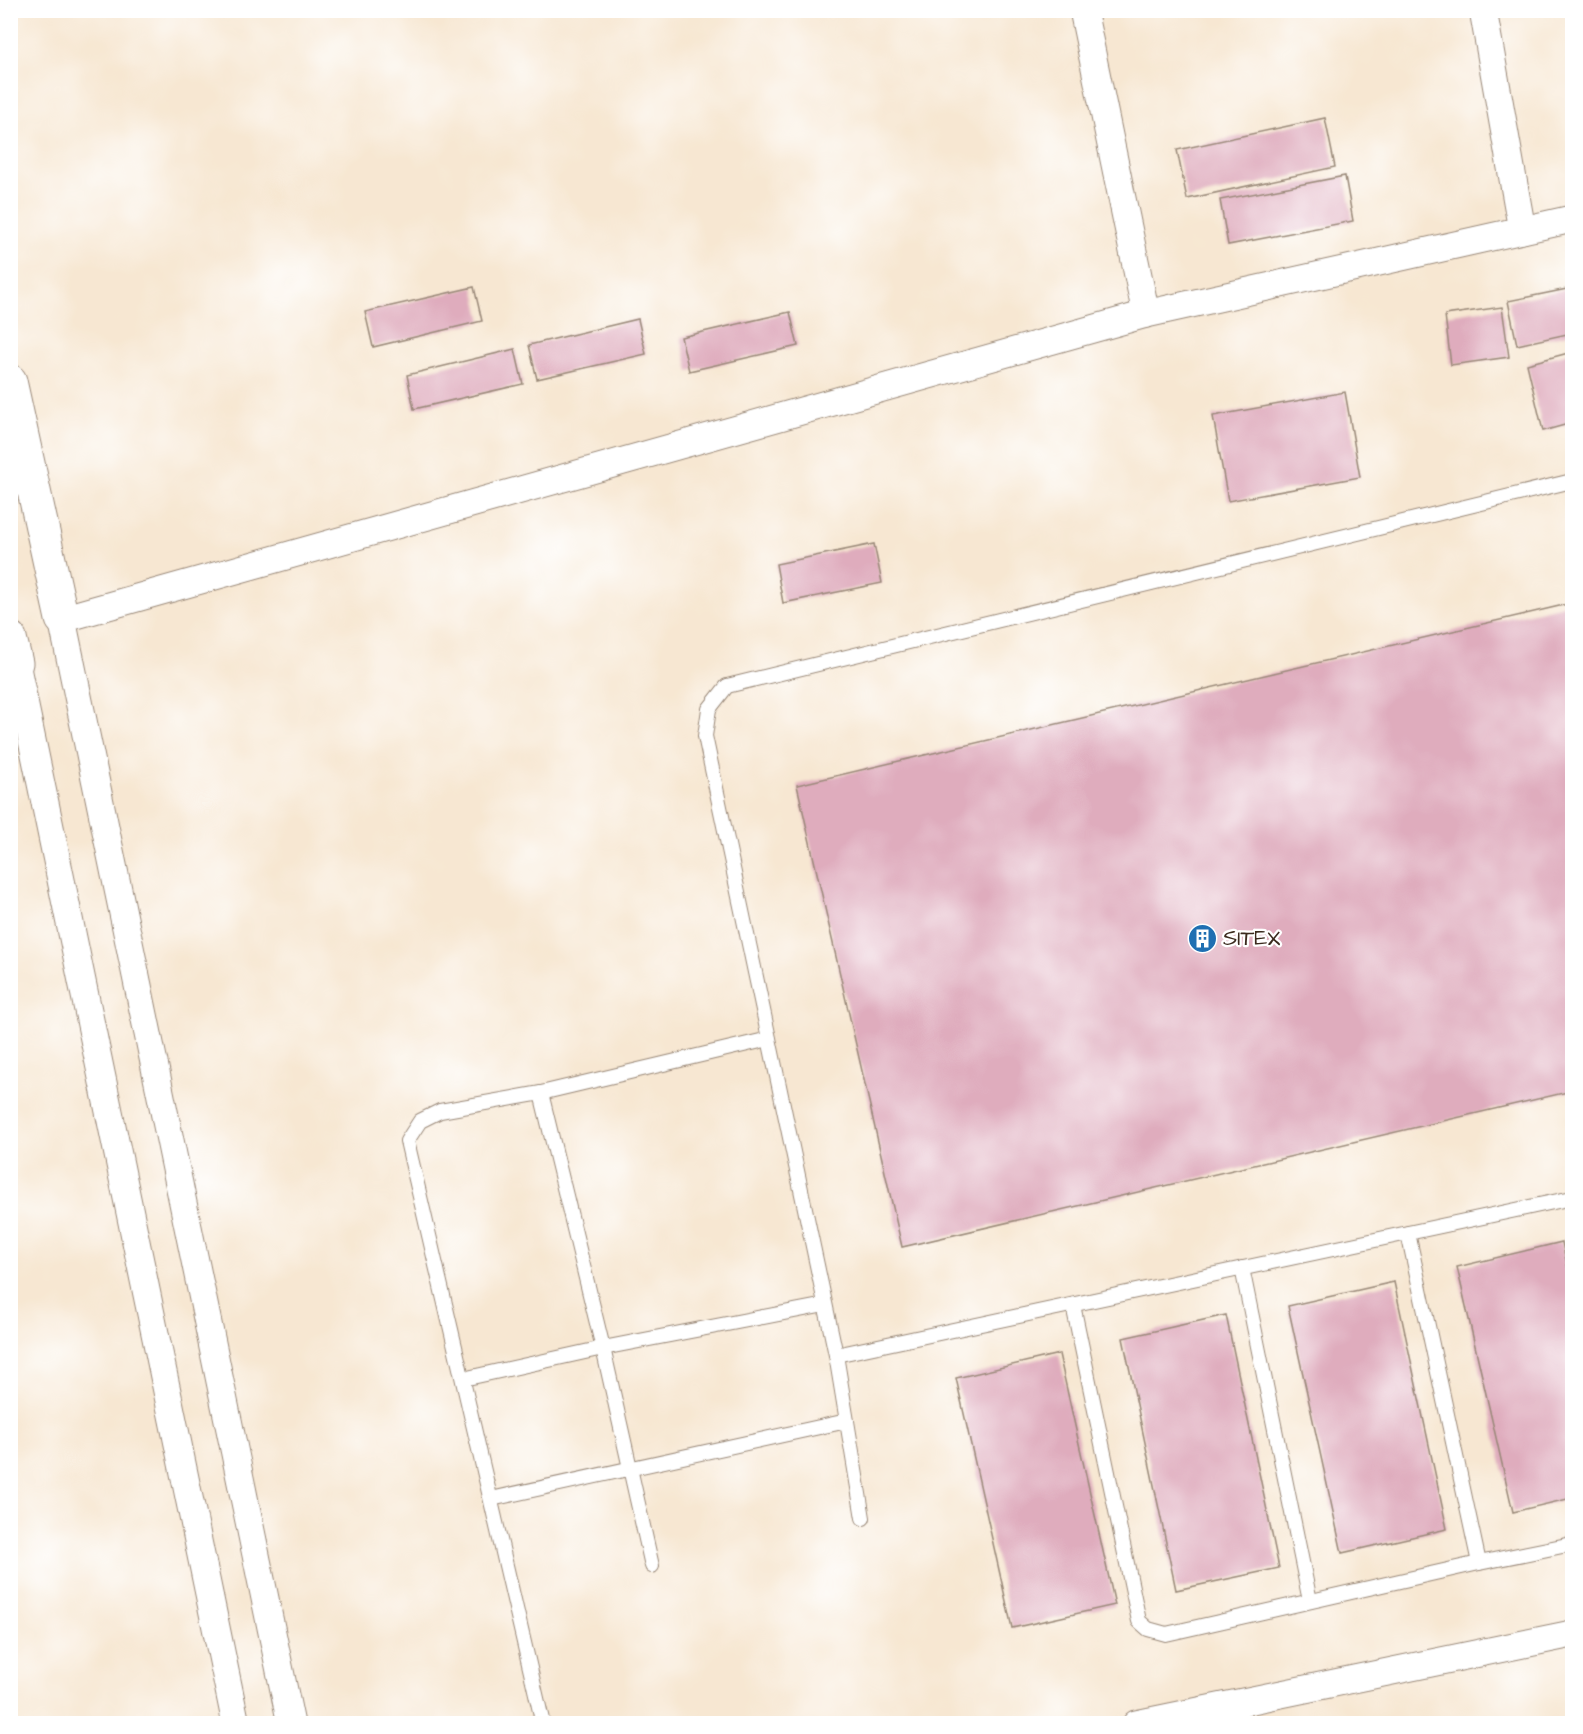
<svg xmlns="http://www.w3.org/2000/svg" width="1583" height="1734" font-family="'Architects Daughter',sans-serif">
	<style>
		.building { fill: #dfacbd }
		.lines { fill: none; stroke-linecap: round; stroke-linejoin: round }
		.service-casing { stroke: #998878; stroke-width: 16 }
		.minor-casing { stroke: #998878; stroke-width: 29 }
		.tertiary-casing { stroke: #998878; stroke-width: 35 }
		.service { stroke: #fff; stroke-width: 14 }
		.minor { stroke: #fff; stroke-width: 27 }
		.tertiary { stroke: #fff; stroke-width: 33 }
		.labels { text-anchor: middle; dominant-baseline: central; stroke-width: 4.5; stroke-linejoin: round; paint-order: stroke }
		.poi-label { font-size: 22px; fill: #3b2a1e; stroke: #fff; text-anchor: start }
	</style>
	<rect width="100%" height="100%" fill="#fff"/>
	<filter id="ink" filterUnits="userSpaceOnUse"><feTurbulence type="fractalNoise" baseFrequency=".0167" numOctaves="2"/><feDisplacementMap in="SourceGraphic" scale="12" xChannelSelector="R" yChannelSelector="G"/><feConvolveMatrix kernelMatrix="1 2 1 2 8 2 1 2 1" color-interpolation-filters="sRGB"/></filter>
	<filter id="wash" filterUnits="userSpaceOnUse"><feTurbulence type="fractalNoise" baseFrequency=".008" numOctaves="4" result="noise"/><feDisplacementMap in="SourceGraphic" scale="24" xChannelSelector="R" yChannelSelector="G"/><feGaussianBlur stdDeviation="1.35" result="paint"/><feColorMatrix in="noise" values="0 0 0 0 0 0 0 0 0 0 0 0 0 0 0 0 0 1.4 0 .05"/><feComposite in="paint" operator="in"/></filter>
	<g filter="url(#wash)">
		<rect width="100%" height="100%" fill="#f7e7d2"/>
		<g id="blocks">
			<g class="building">
				<path d="M1325,118L1335,167L1187,199L1177,150Z"/>
				<path d="M1345,176L1353,221L1228,245L1220,200Z"/>
				<path d="M474,287L482,321L373,347L365,312Z"/>
				<path d="M1572,288V333L1517,345L1508,301Z"/>
				<path d="M1502,307L1509,357L1451,365L1445,315Z"/>
				<path d="M790,312L798,346L689,371L681,337Z"/>
				<path d="M638,319L646,354L537,379L529,345Z"/>
				<path d="M515,349L523,384L414,409L407,375Z"/>
				<path d="M1572,352V423L1543,431L1527,364Z"/>
				<path d="M1345,392L1360,477L1228,501L1213,416Z"/>
				<path d="M874,544L882,583L783,603L776,564Z"/>
				<path d="M1572,603V1091L902,1247L797,785Z"/>
				<path d="M1562,1242L1572,1287V1498L1513,1512L1457,1267Z"/>
				<path d="M1394,1282L1447,1529L1342,1553L1288,1306Z"/>
				<path d="M1226,1315L1279,1568L1176,1590L1123,1338Z"/>
				<path d="M1059,1354L1115,1605L1012,1628L956,1378Z"/>
			</g>
		</g>
	</g>
	<g filter="url(#ink)">
		<use href="#blocks" fill-opacity="0" stroke="#998878" stroke-width="1.5"/>
		<g class="lines">
			<defs>
				<g id="service">
					<path d="M541,1093L603,1348L652,1566"/>
					<path d="M1408,1233L1479,1563"/>
					<path d="M1242,1268L1310,1601"/>
					<path d="M1073,1305L1139,1621L1148,1629L1166,1634L1479,1563L1572,1544"/>
					<path d="M836,1355L1572,1198"/>
					<path d="M463,1379L603,1348L825,1305"/>
					<path d="M491,1499L847,1421"/>
					<path d="M863,1518L836,1355L705,736L709,709L727,686L1572,481"/>
					<path d="M543,1724L407,1141L420,1121L440,1111L541,1093L769,1039"/>
				</g>
				<g id="minor">
					<path d="M1083,10L1146,314"/>
					<path d="M1483,10L1522,230"/>
					<path d="M10,664L16,663L236,1724"/>
					<path d="M291,1724L62,619L1146,314L1572,219"/>
					<path d="M1136,1724L1572,1634"/>
				</g>
				<g id="tertiary">
					<path d="M10,381L62,619"/>
					<path d="M10,638L16,663"/>
				</g>
			</defs>
			<use href="#service" class="service-casing"/>
			<use href="#minor" class="minor-casing"/>
			<use href="#tertiary" class="tertiary-casing"/>
			<use href="#service" class="service"/>
			<use href="#minor" class="minor"/>
			<use href="#tertiary" class="tertiary"/>
		</g>
	</g>
	<defs>
		<symbol id="building-disc" viewBox="-11 -11 22 22"><circle r="9.5" fill="#1f6fb2" stroke="#fff"/><path d="M-4-6H4V6H1V3H-1V6H-4ZM-2.5-4.3h1.7v1.8h-1.7ZM.8-4.3h1.7v1.8H.8ZM-2.5-1h1.7V.8h-1.7ZM.8-1h1.7V.8H.8Z" fill="#fff"/></symbol>
	</defs>
	<g fill-rule="evenodd">
		<use href="#building-disc" x="1186" y="922" width="33" height="33"/>
	</g>
	<g class="labels">
		<g class="poi-label">
			<text x="1223" y="938">SITEX</text>
		</g>
	</g>
	<rect width="1583" height="1734" fill="none" stroke="#fff" stroke-width="36"/>
</svg>
